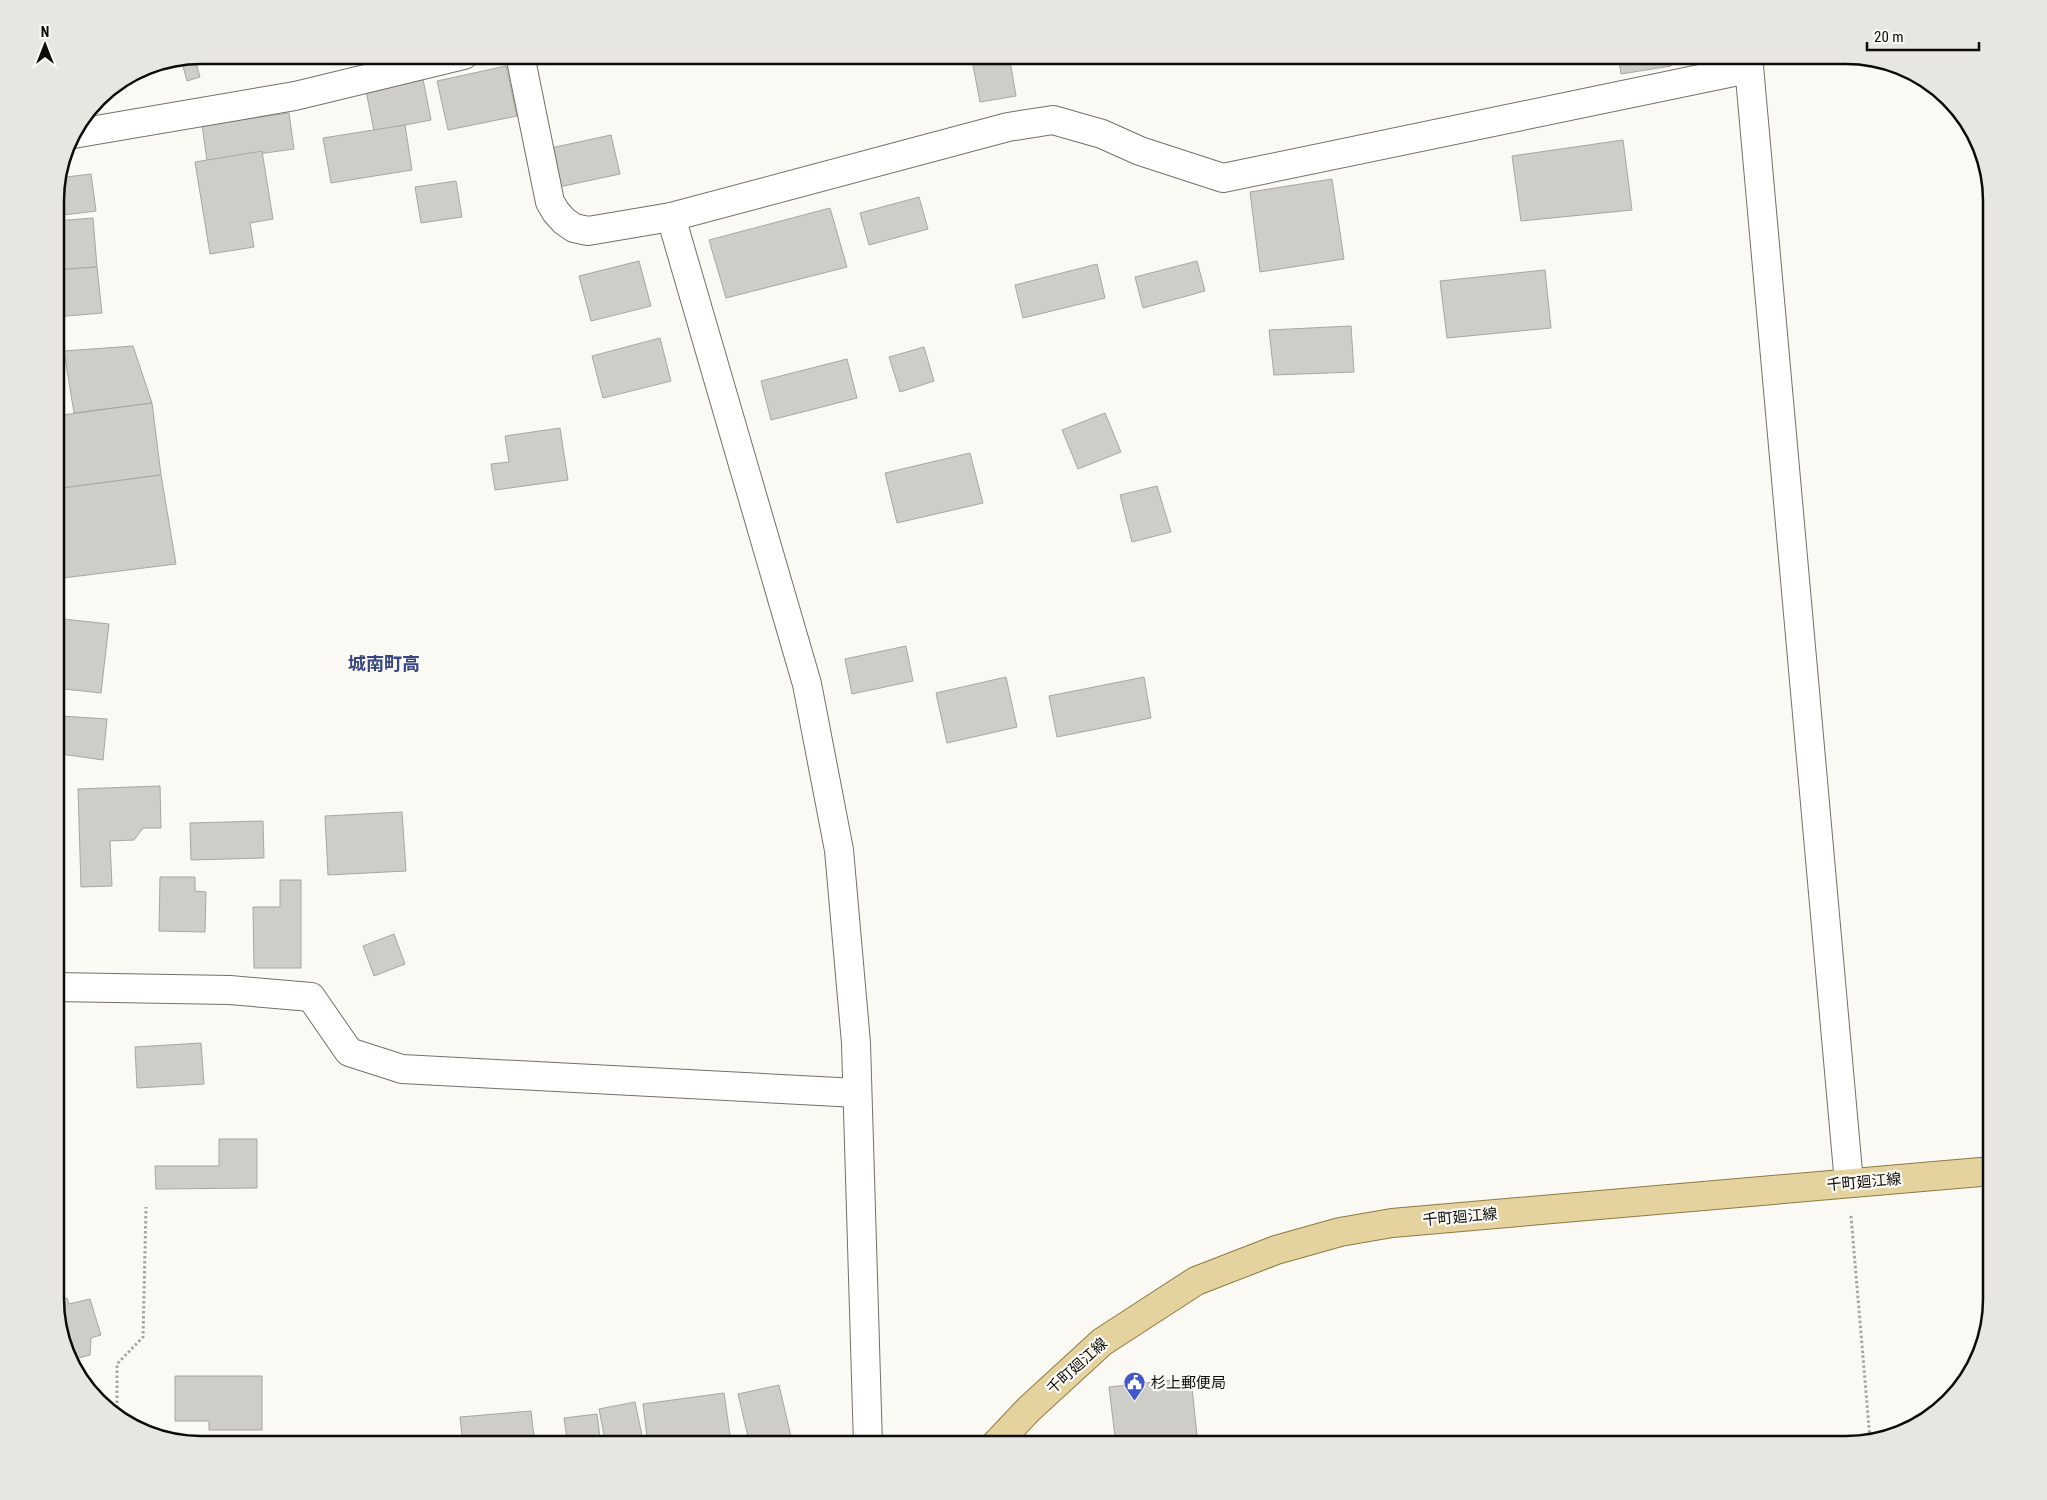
<svg xmlns="http://www.w3.org/2000/svg" width="2047" height="1500" font-family="'Roboto Condensed','Noto Sans JP',sans-serif">
	<style>
		.building { fill: #cfcdc7; stroke: #a8a6a0 }
		.lines { fill: none; stroke-linecap: round; stroke-linejoin: round }
		.minor-casing { stroke: #72706b; stroke-width: 30 }
		.major-casing { stroke: #8e7a41; stroke-width: 30 }
		.path { stroke: #a8a6a2; stroke-width: 3; stroke-dasharray: 2.5 2.5; stroke-linecap: butt }
		.minor { stroke: #fff; stroke-width: 28 }
		.major { stroke: #e5d39f; stroke-width: 28 }
		.labels { text-anchor: middle; dominant-baseline: central; stroke-width: 4.5; stroke-linejoin: round; paint-order: stroke }
		.street-label { font-size: 15px; fill: #0c0b0a; stroke: #fbf9f3 }
		.poi-label { font-size: 15px; fill: #0c0b0a; stroke: #fbf9f3; text-anchor: start }
		.quarter-label { font-size: 18px; font-weight: bold; fill: #374781; stroke: #fbf9f3 }
		.rim { fill: none; stroke: #0c0b0a; stroke-width: 2.5 }
	</style>
	<rect width="100%" height="100%" fill="#fbf9f3"/>
	<g class="building">
		<path d="M547,55H584L550,65Z"/>
		<path d="M971,55H1009L1016,96L980,102Z"/>
		<path d="M1618,55H1668L1671,66L1621,74Z"/>
		<path d="M194,56L200,77L187,81L181,59Z"/>
		<path d="M506,66L517,116L448,130L437,81Z"/>
		<path d="M423,79L431,120L374,131L366,91Z"/>
		<path d="M289,113L294,149L207,161L202,125Z"/>
		<path d="M405,125L412,170L331,183L323,138Z"/>
		<path d="M611,135L620,174L559,187L551,148Z"/>
		<path d="M1623,140L1632,210L1521,221L1512,156Z"/>
		<path d="M262,151L273,219L250,223L254,247L210,254L195,162Z"/>
		<path d="M91,174L96,211L55,216V192L58,178Z"/>
		<path d="M1332,179L1344,259L1260,272L1250,192Z"/>
		<path d="M456,181L462,217L421,223L415,187Z"/>
		<path d="M919,197L928,229L869,245L860,213Z"/>
		<path d="M830,208L847,267L726,298L709,240Z"/>
		<path d="M93,218L97,267L55,270V221Z"/>
		<path d="M639,261L651,306L591,321L579,276Z"/>
		<path d="M1197,261L1205,291L1143,308L1135,277Z"/>
		<path d="M1097,264L1105,298L1023,318L1015,285Z"/>
		<path d="M97,267L102,313L55,317V270Z"/>
		<path d="M1545,270L1551,328L1447,338L1440,281Z"/>
		<path d="M1351,326L1354,372L1274,375L1269,330Z"/>
		<path d="M660,338L671,381L603,398L592,356Z"/>
		<path d="M133,346L152,403L74,413L64,351Z"/>
		<path d="M924,347L934,381L900,392L889,357Z"/>
		<path d="M847,359L857,398L771,420L761,381Z"/>
		<path d="M56,370L64,415L55,416V370Z"/>
		<path d="M152,403L161,475L55,489V416Z"/>
		<path d="M1105,413L1121,452L1078,469L1062,430Z"/>
		<path d="M560,428L568,480L495,490L491,464L509,462L505,436Z"/>
		<path d="M970,453L983,503L897,523L885,473Z"/>
		<path d="M161,475L176,564L55,579V489Z"/>
		<path d="M1157,486L1171,532L1132,542L1120,495Z"/>
		<path d="M55,618L109,624L101,693L55,688Z"/>
		<path d="M906,646L913,681L852,694L845,659Z"/>
		<path d="M1006,677L1017,727L947,743L936,693Z"/>
		<path d="M1144,677L1151,718L1057,737L1049,696Z"/>
		<path d="M61,716L107,719L103,760L61,754Z"/>
		<path d="M160,786L161,828H143L134,840L110,841L112,886L81,887L78,789Z"/>
		<path d="M402,812L406,871L328,875L325,816Z"/>
		<path d="M263,821L264,858L191,860L190,823Z"/>
		<rect x="55" y="842" width="7" height="48"/>
		<path d="M160,877H195V891L206,892L205,932L159,931Z"/>
		<path d="M280,880H301V968H254L253,907H280Z"/>
		<path d="M394,934L405,964L374,976L363,946Z"/>
		<path d="M201,1043L204,1084L137,1088L135,1047Z"/>
		<path d="M219,1139H257V1188L156,1189L155,1166H219Z"/>
		<path d="M67,1298L69,1304L90,1299L101,1335L91,1338L90,1355L71,1360L55,1308V1301Z"/>
		<path d="M175,1376H262V1430H209V1421H175Z"/>
		<path d="M1191,1378L1198,1445H1116L1109,1387Z"/>
		<path d="M779,1385L793,1445H750L738,1394Z"/>
		<path d="M724,1393L730,1435L648,1445L643,1404Z"/>
		<path d="M635,1402L644,1445H606L599,1409Z"/>
		<path d="M531,1411L535,1445H463L460,1417Z"/>
		<path d="M597,1414L601,1445H568L564,1418Z"/>
	</g>
	<g class="lines">
		<defs>
			<g id="minor">
				<path d="M520,55L550,202L556,212L564,221L574,228L588,231L671,217L1008,127L1053,120L1102,134L1140,151L1223,178L1748,69"/>
				<path d="M1748,55L1849,1183"/>
				<path d="M73,134L295,96L464,55"/>
				<path d="M671,217L807,684L839,850L856,1043L868,1445"/>
				<path d="M55,987L230,990L311,997L349,1052L402,1069L857,1093"/>
			</g>
			<path id="major" d="M995,1445L1029,1409L1102,1342L1196,1281L1276,1250L1340,1232L1392,1223L1992,1171"/>
		</defs>
		<use href="#minor" class="minor-casing"/>
		<use href="#major" class="major-casing"/>
		<g class="path">
			<path d="M1781,62L1819,55"/>
			<path d="M1851,1216L1870,1439"/>
			<path d="M117,1418V1364L143,1337L146,1207"/>
		</g>
		<use href="#minor" class="minor"/>
		<use href="#major" class="major"/>
	</g>
	<defs>
		<symbol id="civic-pin" viewBox="-11 -11 22 30"><path d="M0 17L-7.5 6A9.5 9.5 0 1 1 7.5 6Z" fill="#4157ca" stroke="#fbf9f3"/><path d="M-.6-6.5H3V-4.5H.6V-3L4-1V1h2V6H-6V1h2V-1L-.6-3ZM-1.2 2.5V6h2.4V2.5Z" fill="#fff"/></symbol>
	</defs>
	<g fill-rule="evenodd">
		<use href="#civic-pin" x="1122" y="1370" width="25" height="34"/>
	</g>
	<g class="labels">
		<g class="street-label">
			<text transform="translate(1864 1182) rotate(-5)">千町廻江線</text>
			<text transform="translate(1460 1217) rotate(-5)">千町廻江線</text>
			<text transform="translate(1077 1366) rotate(-42)">千町廻江線</text>
		</g>
		<g class="poi-label">
			<text x="1151" y="1383">杉上郵便局</text>
		</g>
		<g class="quarter-label">
			<text x="384" y="663">城南町高</text>
		</g>
	</g>
	<path d="M0 0H2047V1500H0ZM201 64H1846A137 137 0 0 1 1983 201V1299A137 137 0 0 1 1846 1436H201A137 137 0 0 1 64 1299V201A137 137 0 0 1 201 64Z" fill="#e8e6e0" fill-rule="evenodd"/>
	<path class="rim" d="M201 64H1846A137 137 0 0 1 1983 201V1299A137 137 0 0 1 1846 1436H201A137 137 0 0 1 64 1299V201A137 137 0 0 1 201 64Z"/>
	<g transform="translate(45 45)" stroke="#fbf9f3" stroke-width="4" paint-order="stroke">
	<path d="M0-4L9 19L0 12L-9 19Z" fill="#0c0b0a"/>
	<text y="-8" font-size="14" font-weight="bold" text-anchor="middle" fill="#0c0b0a">N</text>
	</g>
	<path d="M1867 42v8h112v-8" fill="none" stroke="#0c0b0a" stroke-width="2.5"/>
	<text x="1874" y="42" font-size="15" fill="#0c0b0a" stroke="#fbf9f3" stroke-width="4" paint-order="stroke">20 m</text>
</svg>
